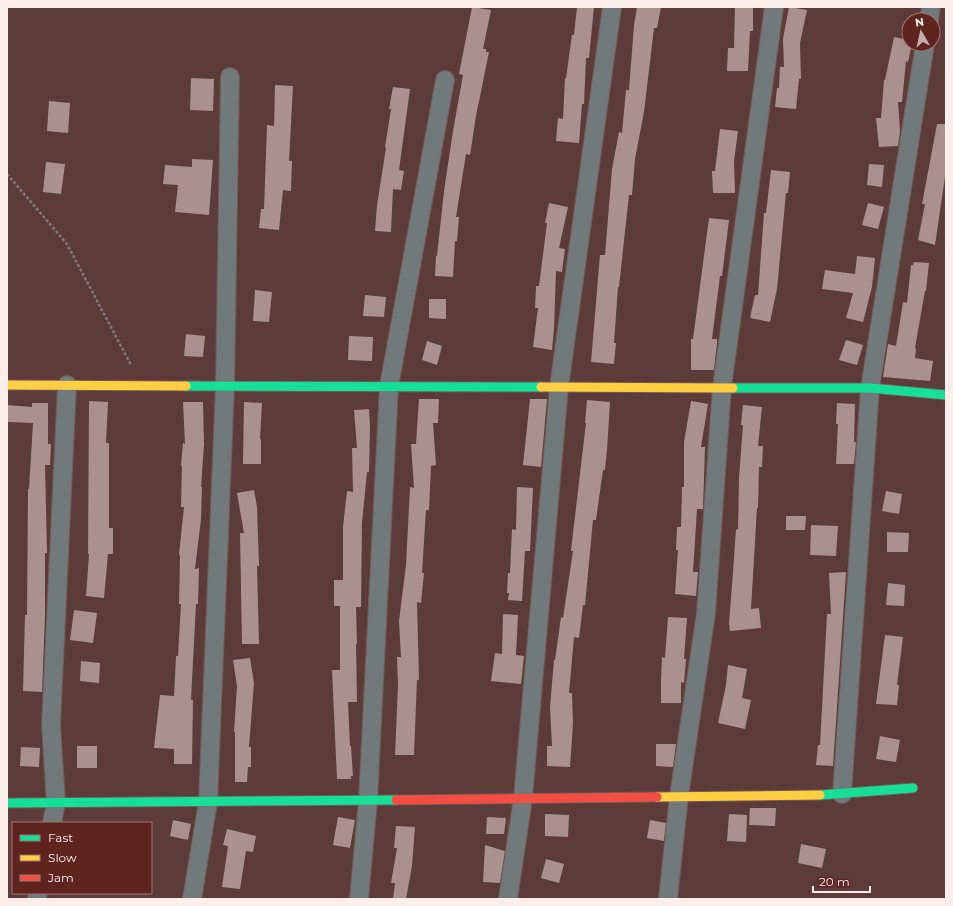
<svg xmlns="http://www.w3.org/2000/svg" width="953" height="906" font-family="Montserrat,sans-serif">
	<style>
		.building { fill: #a8918f }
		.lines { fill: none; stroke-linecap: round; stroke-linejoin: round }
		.street-casing { stroke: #735a58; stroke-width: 20 }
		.fast-casing { stroke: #735a58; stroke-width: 11 }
		.slow-casing { stroke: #735a58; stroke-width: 11 }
		.jam-casing { stroke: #735a58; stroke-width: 11 }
		.path { stroke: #7c7a7a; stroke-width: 2.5; stroke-dasharray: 3 2; stroke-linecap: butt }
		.street { stroke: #71797a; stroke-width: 18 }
		.fast { stroke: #16e098; stroke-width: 9 }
		.slow { stroke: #ffcf43; stroke-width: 9 }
		.jam { stroke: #f24e42; stroke-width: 9 }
	</style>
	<rect width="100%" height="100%" fill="#5c3b39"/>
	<g class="building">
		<path d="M472,7L491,10L483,49H486V52H489L476,116L470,155L466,154L456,217H459L457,241H455L453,277L435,276L436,256H437L444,191L453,131L463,75L459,74Z"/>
		<path d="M577,7H594L589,58H586L584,104H582L579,143L556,141L558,118L563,119L565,78H566L572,35H574Z"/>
		<path d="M637,7H661L657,28H654L644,112L635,159L632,195H629L619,287H618L614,343H616L614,364L591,362L600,255H605L612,169L619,132L622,133L626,90H629L634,25Z"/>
		<path d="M735,7H753V31H750L748,71H727L728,48H734Z"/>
		<path d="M789,7L807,10L800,43L801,79H799L796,109L775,107L777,88H779L780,67H784L783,39Z"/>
		<path d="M894,37L909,40V44H912L908,62L906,61L902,102H898L900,131L898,146L879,147L876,118H881L884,80H885Z"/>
		<path d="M191,78L214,79L213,111L190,110Z"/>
		<path d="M275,85L293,86L289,161H292L291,191L283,190L279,230L259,228L261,209H264L267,125L274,126Z"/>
		<path d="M393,87L410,89L399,170L404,171L401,190L393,189L391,232L375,231L377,205L386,148L385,147L391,109H389Z"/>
		<path d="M49,101L70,103L68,133L47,131Z"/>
		<path d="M937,124H946V170L935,245L918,240L925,204H922Z"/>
		<path d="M720,129L738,131L734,161L735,193H713L712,171H715Z"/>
		<path d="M192,159L213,160L209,215L175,212L178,185L163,184L165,165L192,167Z"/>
		<path d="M46,162L65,164L61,194L43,192Z"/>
		<path d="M869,164L884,165L882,187L867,185Z"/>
		<path d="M771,170L790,172L788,193H786L777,289L770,322L750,318L755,295H758L764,213H766Z"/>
		<path d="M549,203L568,207L559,248L565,249L562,272L556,271L554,329L552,350L533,347L538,308H535L536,286H539L547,223H545Z"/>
		<path d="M868,203L884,207L878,229L862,225Z"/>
		<path d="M709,218L729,220L722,276H720L712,339H717V343L714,370H691V339H693Z"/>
		<path d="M857,256L875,258L872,287L863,322L846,318L853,293L822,289L825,270L855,274Z"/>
		<path d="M914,262L929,263L926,291H925L915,348L916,349L915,358L933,361L930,381L883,377L888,344L896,346L903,302L907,303L911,265H913Z"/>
		<path d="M255,290L272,292L269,322L253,321Z"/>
		<path d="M365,295L386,297L384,317L363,316Z"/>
		<path d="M429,299H446V319L429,318Z"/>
		<path d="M186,334L205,336L203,357L184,356Z"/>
		<path d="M349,336L373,337L372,361L348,360Z"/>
		<path d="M846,340L863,345L857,365L839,360Z"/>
		<path d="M427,341L442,346L437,365L422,360Z"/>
		<path d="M419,399H439L438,423H433L436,465L431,466L429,510H426L422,573H424L421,603L417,602L419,680H417L414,755H395L398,686L397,657H401L399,621L406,565L410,487L414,488L411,444H416Z"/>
		<path d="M530,399H547L541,467L523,465Z"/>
		<path d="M587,400L610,402L607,450L605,470H603L596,520H593L585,605H583L579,638L574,637L569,693H572L573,723L570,767L547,766V746H552L550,707L554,660H555L561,617L563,618L573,551H571L573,533L586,423H585Z"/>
		<path d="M89,401L108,402L106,443H109V528H113V554H108L104,598L86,596L89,554H88Z"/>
		<path d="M691,401L708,404L701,447H705L703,509H697L693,572H698L696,596L675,594L678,550H676L677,527H681L682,487H684V442Z"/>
		<path d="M183,402H203L204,444L201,487H202L201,519L195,569L199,568L198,604H196L191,700H193L192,764H174V749L154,748L160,695L174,696L176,656H178L181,604H179L180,555H179L184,507H181L182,466H181L183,443L185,444Z"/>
		<path d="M244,402L262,403L260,439H261V464H243Z"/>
		<path d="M32,403H48V444H51L50,465H45L47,553H45V615L42,692L23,691L25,615H27L28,489H29L33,423L7,422V405L32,407Z"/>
		<path d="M837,403L855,404L854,442H856L854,464H836L838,424H836Z"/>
		<path d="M743,405L762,407L758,446H763L762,467H759L758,508H757L751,609L759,608L761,628L730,631L729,623L733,573L736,529L738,530L739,478L743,425H741Z"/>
		<path d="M369,409L370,426L369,472H367L362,523L361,607H356L357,644H356L357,702H348L350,746H351L353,776H351V779H337L332,670H340V606H334V580H343V527L347,491L353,492L352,448H357L354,410Z"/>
		<path d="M517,487L533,488L530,551H525L522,601L508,600L509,593H507L508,573H510L512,529L516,530Z"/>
		<path d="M254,490L257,507L259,566H257L259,644H242L240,533H244L237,493Z"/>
		<path d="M886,491L902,494L899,514L882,511Z"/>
		<path d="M786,516H806L805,530H786Z"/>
		<path d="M811,525L838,526L836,556L810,555Z"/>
		<path d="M887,532L909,533L908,552H887Z"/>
		<path d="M846,572L833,766L816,765L818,745H820L827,614H831L829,573Z"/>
		<path d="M888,583L905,585L904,606L886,605Z"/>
		<path d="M74,610L97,613L93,643L70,640Z"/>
		<path d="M503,614L518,615L516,655L524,656L521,684L491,681L495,653L502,654Z"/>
		<path d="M668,617L687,618L684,659H686L684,683L681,682V703H661V681L662,657L665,658Z"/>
		<path d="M885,635L903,637L897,685H899L897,705L876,704Z"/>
		<path d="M250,658L254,683L249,747H251V767H248L247,782H235V732H234L237,686L233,660Z"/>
		<path d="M81,661L100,663L99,683L80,681Z"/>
		<path d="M728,665L747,669L742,698L751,700L745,729L718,723L726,685Z"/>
		<path d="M880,736L900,740L896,762L876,759Z"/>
		<path d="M656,744H676L673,767L656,766Z"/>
		<rect x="77" y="746" width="20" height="22"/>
		<path d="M21,747L40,748L39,767L20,766Z"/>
		<path d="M750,808H776L775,826L749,825Z"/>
		<path d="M545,814L569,815L568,837L545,836Z"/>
		<path d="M729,814L747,815L746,842L727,841Z"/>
		<path d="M338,817L355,820L350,848L333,845Z"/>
		<path d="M487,817L506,818L504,834H486Z"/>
		<path d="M173,820L191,824L188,840L170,836Z"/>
		<path d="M650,820L666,823L664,841L647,838Z"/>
		<path d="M396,826L415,827L412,866L406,899H393L395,883H391L397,848H394Z"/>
		<path d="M227,829L256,836L253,852L246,851L240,889L222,887L228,846L223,845Z"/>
		<path d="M801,844L826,849L822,868L798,863Z"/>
		<path d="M485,845L505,851L500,883L483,882Z"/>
		<path d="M546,859L564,864L559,883L541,878Z"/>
	</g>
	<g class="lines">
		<defs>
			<g id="street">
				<path d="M929,20L931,7"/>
				<path d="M842,794L870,388L925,44"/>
				<path d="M52,823L56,803L51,725L67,385"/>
				<path d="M37,899L38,893"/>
				<path d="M192,899L208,802L225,386L230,77"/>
				<path d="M359,899L368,800L389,386L445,80"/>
				<path d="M508,899L523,798L559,387L612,7"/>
				<path d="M668,899L679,796L706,613L722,387L774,7"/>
			</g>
			<g id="fast">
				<path d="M186,386L541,387"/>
				<path d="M733,388H870L946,395"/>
				<path d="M820,795L913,788"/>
				<path d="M7,803L396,800"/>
			</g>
			<g id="slow">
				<path d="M7,385L186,386"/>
				<path d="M541,387L733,388"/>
				<path d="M657,797L820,795"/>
			</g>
			<path id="jam" d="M396,800L657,797"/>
		</defs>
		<use href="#street" class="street-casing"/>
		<use href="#fast" class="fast-casing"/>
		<use href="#slow" class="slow-casing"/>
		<use href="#jam" class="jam-casing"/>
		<path class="path" d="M7,174L67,244L131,365"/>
		<use href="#street" class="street"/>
		<use href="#fast" class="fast"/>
		<use href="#slow" class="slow"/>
		<use href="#jam" class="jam"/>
	</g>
	<rect width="953" height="906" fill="none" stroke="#fdedeb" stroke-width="16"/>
	<rect x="12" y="822" width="140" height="72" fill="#5f2320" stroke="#9e7471"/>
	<rect x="20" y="835" width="20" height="6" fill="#16e098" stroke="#9e7471"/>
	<text x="48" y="842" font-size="12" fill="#fdedeb">Fast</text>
	<rect x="20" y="855" width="20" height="6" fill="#ffcf43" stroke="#9e7471"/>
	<text x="48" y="862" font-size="12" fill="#fdedeb">Slow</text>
	<rect x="20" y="875" width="20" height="6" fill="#f24e42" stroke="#9e7471"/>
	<text x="48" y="882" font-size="12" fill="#fdedeb">Jam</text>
	<g transform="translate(921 32) rotate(351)"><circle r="19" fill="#5f2320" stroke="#9e7471"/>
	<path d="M0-3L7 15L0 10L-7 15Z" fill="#c5afad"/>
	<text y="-6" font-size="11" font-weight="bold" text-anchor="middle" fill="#fdedeb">N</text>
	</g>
	<path d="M813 886v6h57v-6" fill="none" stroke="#fdedeb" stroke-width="2"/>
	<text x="819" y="886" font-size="12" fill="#fdedeb" stroke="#5f2320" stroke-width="3" paint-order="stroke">20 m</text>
</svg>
